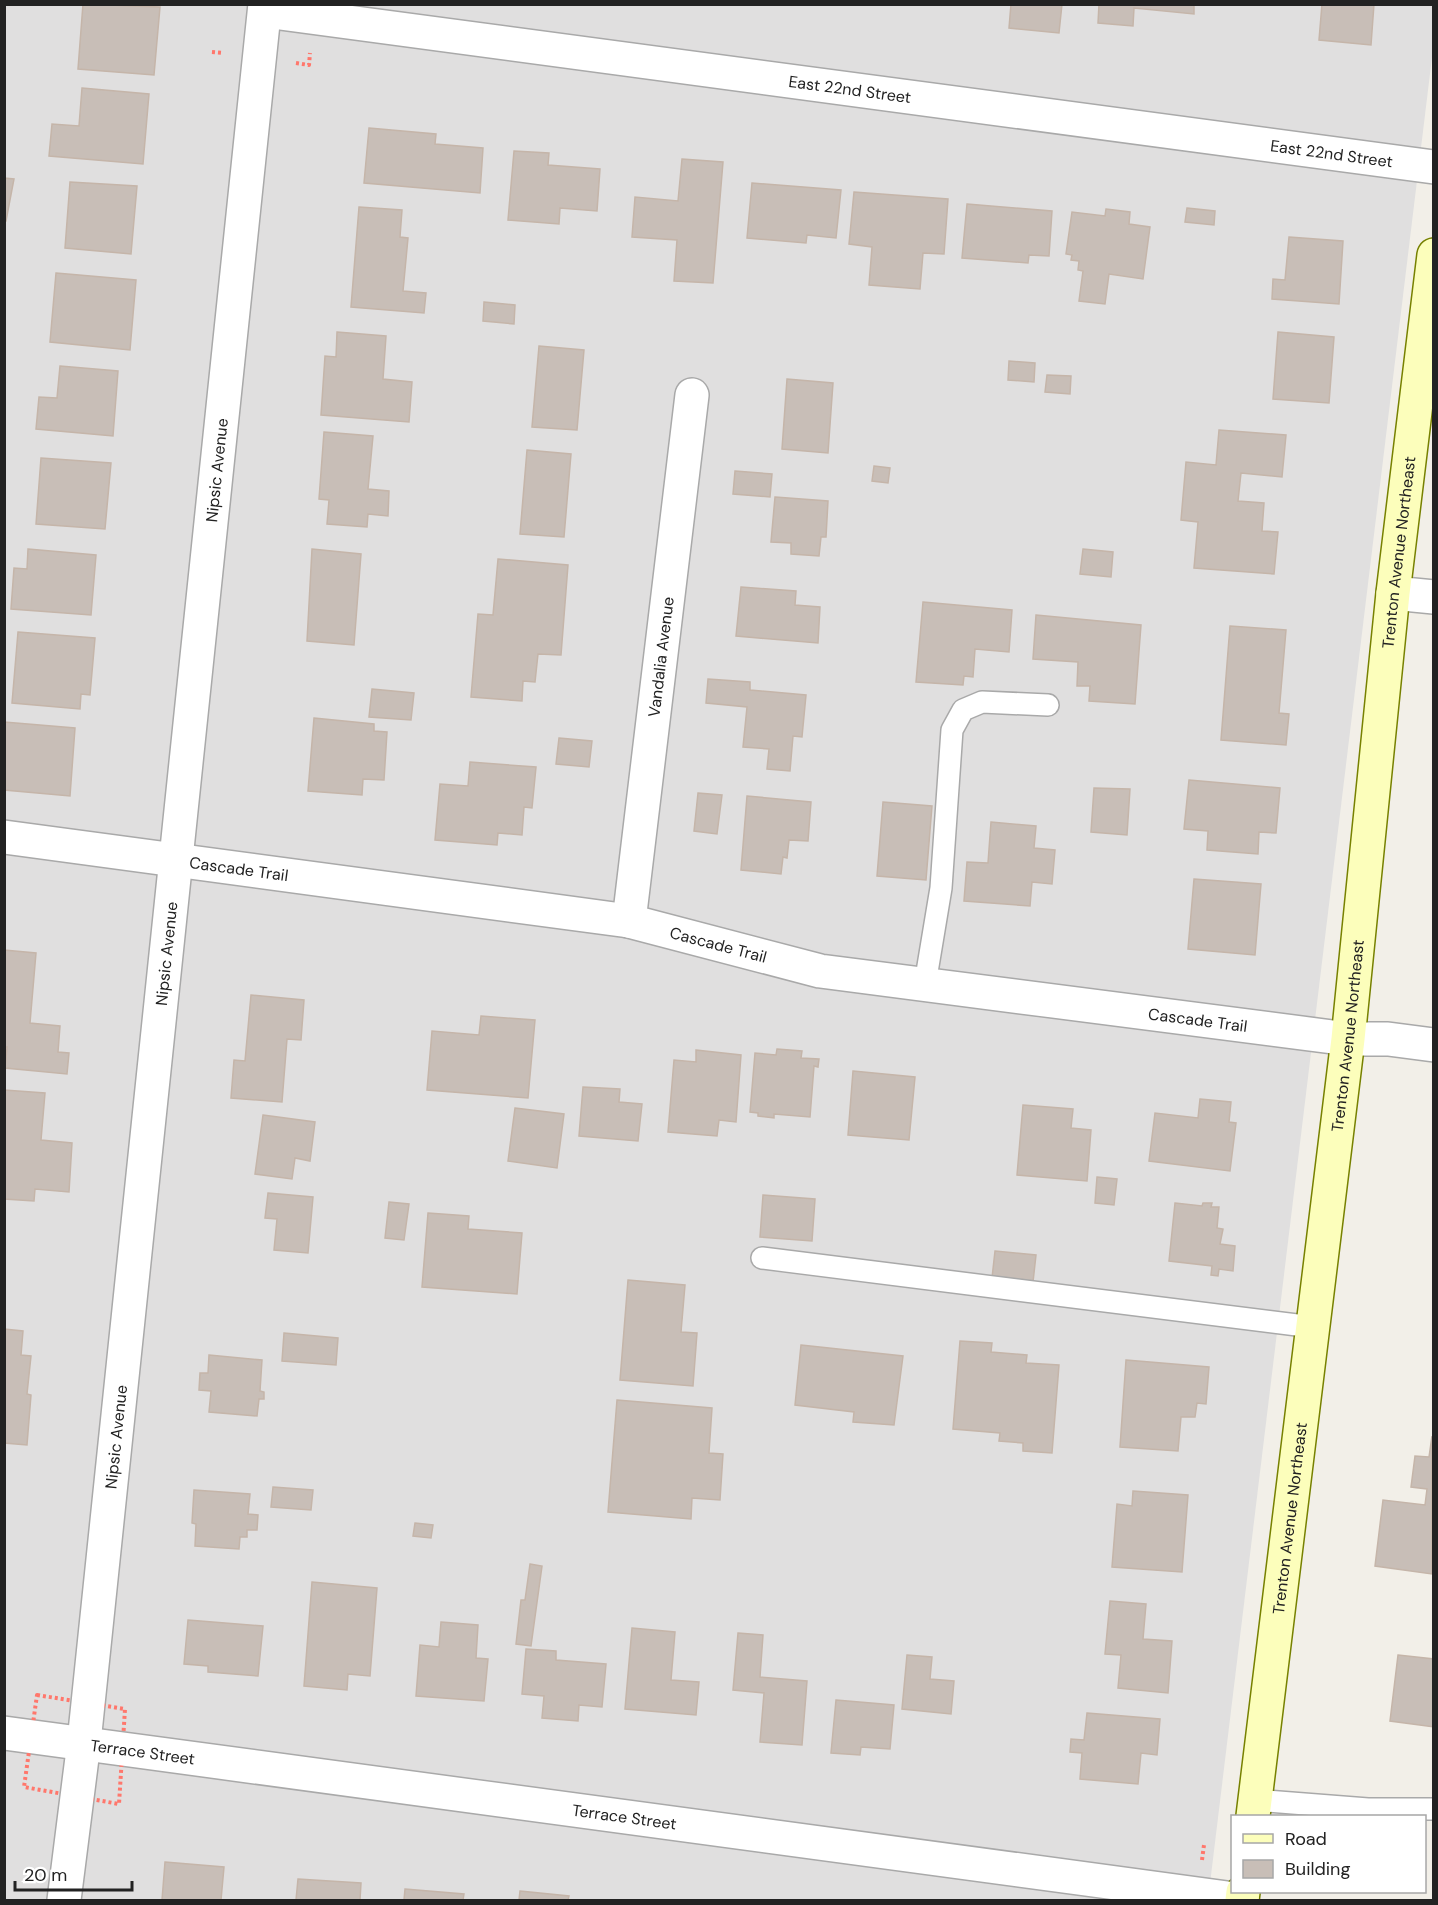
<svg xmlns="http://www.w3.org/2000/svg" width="1438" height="1905" font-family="'DM Sans',sans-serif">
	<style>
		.residential { fill: #e0dfdf }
		.building { fill: #c8beb7; stroke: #c5b5a9; stroke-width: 1.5 }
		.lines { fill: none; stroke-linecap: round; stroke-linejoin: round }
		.service-casing { stroke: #a9a9a9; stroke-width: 24 }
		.minor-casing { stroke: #a9a9a9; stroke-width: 36 }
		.secondary-casing { stroke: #778100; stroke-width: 36 }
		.path { stroke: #ff776c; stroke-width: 4; stroke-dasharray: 3 3; stroke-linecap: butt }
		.service { stroke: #fff; stroke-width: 21 }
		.minor { stroke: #fff; stroke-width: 33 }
		.secondary { stroke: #fcfebb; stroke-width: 33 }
		.labels { text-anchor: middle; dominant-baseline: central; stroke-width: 4.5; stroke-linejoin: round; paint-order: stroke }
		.street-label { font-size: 16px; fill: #222; stroke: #fff }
	</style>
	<rect width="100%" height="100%" fill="#f2efe8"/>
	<path class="residential" d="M5,5H1433V49L1208,1900H5Z"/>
	<g class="building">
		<path d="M83,4L160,7L154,75L78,69Z"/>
		<path d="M1011,4H1062L1059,33L1009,28Z"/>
		<path d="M1099,4H1194V14L1134,8L1133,26L1098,23Z"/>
		<path d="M1322,4H1374L1371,45L1319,40Z"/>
		<path d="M82,88L149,94L143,164L49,156L52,124L79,126Z"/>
		<path d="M369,128L436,134L435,144L483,148L480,193L364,183Z"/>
		<path d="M514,151L549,153L548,165L600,169L597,211L560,208L559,224L508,220Z"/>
		<path d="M682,159L723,162L713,283L674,281L677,240L632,237L635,197L678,201Z"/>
		<path d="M4,178L14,179L6,221H4Z"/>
		<path d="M70,182L137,186L131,254L65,248Z"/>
		<path d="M752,183L841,190L836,238L807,235L806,243L747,238Z"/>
		<path d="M854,192L948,199L944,254L923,253L920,289L869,285L872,247L849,244Z"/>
		<path d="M967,204L1052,211L1049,256L1029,255L1028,263L962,258Z"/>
		<path d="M359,207L402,210L400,237L408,238L403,291L426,293L424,313L351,307Z"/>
		<path d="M1187,208L1215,211L1214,225L1185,222Z"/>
		<path d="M1106,209L1130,212L1129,224L1150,227L1143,279L1109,274L1105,304L1079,301L1083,271L1078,270L1079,261L1071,260L1072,255L1066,254L1072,212L1105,216Z"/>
		<path d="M1289,237L1343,241L1339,304L1272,299L1273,279L1285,280Z"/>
		<path d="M56,273L136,280L130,350L50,342Z"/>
		<path d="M484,302L515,305L514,324L483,321Z"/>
		<path d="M337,332L386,336L383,379L412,382L409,422L321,415L325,356L336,357Z"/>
		<path d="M1278,332L1334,337L1329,403L1273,399Z"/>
		<path d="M539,346L584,350L577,430L532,427Z"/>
		<path d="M1009,361L1035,363L1034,382L1008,380Z"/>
		<path d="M60,366L118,371L113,436L36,429L39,397L57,398Z"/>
		<path d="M1047,375L1071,376L1070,394L1045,392Z"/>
		<path d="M787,379L833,383L828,453L782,449Z"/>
		<path d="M1219,430L1286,435L1282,477L1241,473L1238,501L1264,503L1262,531L1278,532L1274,574L1194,568L1198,522L1181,520L1186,462L1216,465Z"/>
		<path d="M324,432L373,436L368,489L389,491L388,516L368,514L367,527L327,524L329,500L319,499Z"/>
		<path d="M527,450L571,454L564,537L520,534Z"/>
		<path d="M41,458L111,463L105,529L36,524Z"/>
		<path d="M874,466L890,468L888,483L872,481Z"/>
		<path d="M735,471L772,474L770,497L733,494Z"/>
		<path d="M775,497L828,501L826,537H821L819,556L791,554V543L771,542Z"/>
		<path d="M28,549L96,555L91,615L11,609L14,568L27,569Z"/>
		<path d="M312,549L361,554L354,645L307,641Z"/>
		<path d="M1083,549L1113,552L1111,577L1080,574Z"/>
		<path d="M498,559L568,565L561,655L538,654L535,682L523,681L522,701L471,697L478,614L493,615Z"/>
		<path d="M741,587L796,591L795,605L820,607L818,643L736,636Z"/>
		<path d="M923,602L1012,610L1009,652L975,649L973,677L964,676L963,685L916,682Z"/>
		<path d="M1036,615L1141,625L1135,704L1089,701L1090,686H1077L1078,662L1033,659Z"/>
		<path d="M1230,626L1286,630L1279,713L1289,714L1286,745L1221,740Z"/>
		<path d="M18,632L95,638L90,695L81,694L80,709L12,703Z"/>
		<path d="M708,679L750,682V690L806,695L802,737L793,736L790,771L767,769L769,749L743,747L747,707L706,703Z"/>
		<path d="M372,689L414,693L411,720L369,717Z"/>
		<path d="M314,718L374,724V731L387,732L384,780L363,779L362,795L308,791Z"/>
		<path d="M4,722L75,728L70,796L4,790Z"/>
		<path d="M559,738L592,741L589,767L556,764Z"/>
		<path d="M470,762L536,767L532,808L524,807L522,835L498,833L497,845L435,840L440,784L468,786Z"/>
		<path d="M1189,780L1280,788L1276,833L1259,832L1258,854L1207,850L1208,831L1184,829Z"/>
		<path d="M1094,788L1130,789L1127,835L1091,832Z"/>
		<path d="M698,793L722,795L717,834L694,831Z"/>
		<path d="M747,796L811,802L808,841L789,840L787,858L783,857L781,874L741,870Z"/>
		<path d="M883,802L932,806L926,880L877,876Z"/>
		<path d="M991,822L1036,826L1034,848L1055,850L1052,884L1032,882L1030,906L964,901L967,862L988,863Z"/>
		<path d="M1194,879L1261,884L1255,955L1188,949Z"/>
		<path d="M4,950L36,953L30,1023L60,1026L58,1052L69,1053L67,1074L5,1068L7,1047H4Z"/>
		<path d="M251,995L304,1000L301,1040L287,1039L282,1102L231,1098L234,1060L245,1061Z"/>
		<path d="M481,1016L535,1020L528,1098L427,1090L432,1031L479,1035Z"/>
		<path d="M777,1049L802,1051L801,1058L819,1059L818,1067L814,1066L810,1117L774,1114V1118L758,1116V1113L750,1112L755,1053L776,1055Z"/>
		<path d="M696,1050L741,1055L736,1122L719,1120L717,1136L668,1132L674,1060L696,1062Z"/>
		<path d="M853,1071L915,1077L909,1140L848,1135Z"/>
		<path d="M583,1087L620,1089L619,1102L642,1104L638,1141L579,1136Z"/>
		<path d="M4,1090L45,1093L41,1140L72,1143L69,1192L35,1189L34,1201L4,1199Z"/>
		<path d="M1200,1099L1231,1102L1229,1122L1236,1123L1230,1171L1149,1161L1155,1113L1198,1118Z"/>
		<path d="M1023,1105L1073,1109L1071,1128L1091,1130L1087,1181L1017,1175Z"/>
		<path d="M515,1108L564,1114L557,1168L508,1161Z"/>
		<path d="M263,1115L315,1122L310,1161L295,1158L292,1179L255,1174Z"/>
		<path d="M1097,1177L1117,1179L1114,1205L1095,1203Z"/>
		<path d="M268,1193L313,1197L308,1253L274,1250L277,1219L265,1218Z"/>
		<path d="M763,1195L815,1199L812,1241L760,1237Z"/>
		<path d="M389,1202L409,1204L404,1240L385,1238Z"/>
		<path d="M1175,1203L1202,1206L1203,1203H1212L1211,1207H1219L1217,1228L1223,1229L1220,1244L1235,1246L1233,1271L1219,1269L1218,1276L1211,1275L1212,1266L1169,1261Z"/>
		<path d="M428,1213L469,1216L468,1229L522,1233L517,1294L422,1287Z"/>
		<path d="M995,1251L1036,1255L1033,1282L992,1278Z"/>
		<path d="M628,1280L685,1285L681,1332L697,1333L693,1386L620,1380Z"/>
		<path d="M4,1329L23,1331L21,1355L31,1356L27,1394L31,1395L27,1445L4,1443Z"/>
		<path d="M284,1333L338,1338L336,1365L282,1361Z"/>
		<path d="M960,1341L992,1343L991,1352L1027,1355L1026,1363L1059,1365L1052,1453L1023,1451V1443L999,1441L1000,1433L953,1429Z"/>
		<path d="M801,1345L903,1356L894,1425L853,1422L854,1412L795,1405Z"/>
		<path d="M209,1355L262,1360L260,1391L264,1392V1399H259L257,1416L209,1412L211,1391L199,1390L200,1373H208Z"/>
		<path d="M1126,1360L1209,1367L1206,1404L1197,1403L1195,1417H1181L1178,1451L1120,1447Z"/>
		<path d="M617,1400L712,1408L709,1453L723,1454L720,1500L692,1498L691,1519L608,1512Z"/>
		<path d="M1432,1436V1574L1375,1566L1383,1500L1425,1505L1427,1489L1411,1487L1415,1456L1429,1457Z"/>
		<path d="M273,1487L313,1490L311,1510L271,1507Z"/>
		<path d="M194,1490L250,1494L248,1514L258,1515L257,1530H247V1537H240L239,1549L195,1546L196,1524L192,1523Z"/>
		<path d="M1133,1491L1188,1495L1182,1572L1112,1567L1117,1504L1132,1506Z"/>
		<path d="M415,1523L433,1525L431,1538L413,1536Z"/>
		<path d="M530,1564L542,1566L531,1646L516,1644L521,1600H525Z"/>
		<path d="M312,1582L377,1588L370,1676L348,1674L347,1690L304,1686Z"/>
		<path d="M1110,1601L1146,1604L1143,1639L1172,1641L1168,1693L1118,1688L1121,1655L1105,1654Z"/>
		<path d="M188,1620L263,1626L258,1676L208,1672V1666L184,1664Z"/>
		<path d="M441,1622L478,1625L476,1658L488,1659L484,1701L416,1696L420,1645L439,1647Z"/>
		<path d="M632,1628L675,1632L671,1680L699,1682L696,1715L625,1709Z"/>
		<path d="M738,1633L763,1635L760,1677L807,1681L802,1745L760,1742L764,1693L733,1690Z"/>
		<path d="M526,1649L556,1651V1660L606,1664L602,1707L579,1705L578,1721L542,1718L544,1696L522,1694Z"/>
		<path d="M907,1655L932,1657L930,1679L954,1681L951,1714L902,1709Z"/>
		<path d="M1398,1655L1434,1659V1727L1390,1721Z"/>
		<path d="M836,1700L894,1705L890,1749L861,1747L860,1755L831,1753Z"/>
		<path d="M1087,1713L1160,1719L1157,1755L1141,1753L1138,1784L1080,1779L1082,1753L1070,1752L1071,1739L1084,1740Z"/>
		<path d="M165,1862L224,1867L221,1900H162Z"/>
		<path d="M298,1879L361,1883L360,1900H296Z"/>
		<path d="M405,1889L464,1894L463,1900H404Z"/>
		<path d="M520,1891L569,1896L568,1900H519Z"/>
	</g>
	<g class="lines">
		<defs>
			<g id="service">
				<path d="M925,984L941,888L952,730L963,710L982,702L1048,705"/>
				<path d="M762,1258L1313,1327"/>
				<path d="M1255,1800L1368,1809H1434"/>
			</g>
			<g id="minor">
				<path id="s1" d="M265,11L1434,167"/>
				<path d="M1393,593L1434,597"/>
				<path id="s2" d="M4,837L629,921L820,971L1348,1039H1388L1434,1045"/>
				<path id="s3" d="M629,921L692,395"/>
				<path id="s4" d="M4,1733L1242,1900"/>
				<path id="s5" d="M64,1900L84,1742L265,4"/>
			</g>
			<g id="secondary">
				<path id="s6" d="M1253,1816L1348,1039L1393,593L1434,255"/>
				<path d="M1242,1900L1243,1892"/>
			</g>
		</defs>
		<use href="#service" class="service-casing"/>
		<use href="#minor" class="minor-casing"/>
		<use href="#secondary" class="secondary-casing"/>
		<g class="path">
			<path d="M212,52L223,53"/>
			<path d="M296,63L309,65L310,53"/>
			<path d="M37,1695L125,1709L119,1804L24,1787Z"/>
			<path d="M1202,1860L1204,1845"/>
		</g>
		<use href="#service" class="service"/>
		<use href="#minor" class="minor"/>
		<use href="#secondary" class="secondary"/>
	</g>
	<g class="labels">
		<g class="street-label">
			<text stroke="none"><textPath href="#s1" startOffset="590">East 22nd Street</textPath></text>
			<text stroke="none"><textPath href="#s1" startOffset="1076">East 22nd Street</textPath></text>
			<text stroke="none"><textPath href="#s5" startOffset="1438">Nipsic Avenue</textPath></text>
			<text stroke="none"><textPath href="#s6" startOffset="1272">Trenton Avenue Northeast</textPath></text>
			<text stroke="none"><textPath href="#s3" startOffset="266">Vandalia Avenue</textPath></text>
			<text stroke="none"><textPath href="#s2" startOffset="237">Cascade Trail</textPath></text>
			<text stroke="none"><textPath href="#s2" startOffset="723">Cascade Trail</textPath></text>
			<text stroke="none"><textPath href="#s5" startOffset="952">Nipsic Avenue</textPath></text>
			<text stroke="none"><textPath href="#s2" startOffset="1209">Cascade Trail</textPath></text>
			<text stroke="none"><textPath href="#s6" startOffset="786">Trenton Avenue Northeast</textPath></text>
			<text stroke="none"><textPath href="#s5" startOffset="466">Nipsic Avenue</textPath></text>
			<text stroke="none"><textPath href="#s6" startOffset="300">Trenton Avenue Northeast</textPath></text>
			<text stroke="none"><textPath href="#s4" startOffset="140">Terrace Street</textPath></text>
			<text stroke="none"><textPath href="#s4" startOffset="626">Terrace Street</textPath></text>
		</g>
	</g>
	<rect width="1438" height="1905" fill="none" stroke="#222222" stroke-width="12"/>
	<rect x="1231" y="1815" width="195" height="78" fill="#ffffff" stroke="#a7a7a7" stroke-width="1.5"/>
	<rect x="1243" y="1834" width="30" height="9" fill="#fcfebb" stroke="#a7a7a7" stroke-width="1.5"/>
	<text x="1285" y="1845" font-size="18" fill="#222222">Road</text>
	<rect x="1243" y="1860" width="30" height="18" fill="#c8beb7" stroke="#a7a7a7" stroke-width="1.5"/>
	<text x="1285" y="1875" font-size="18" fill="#222222">Building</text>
	<path d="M15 1881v9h117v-9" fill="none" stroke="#222222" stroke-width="3"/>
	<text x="24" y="1881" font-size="18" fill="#222222" stroke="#ffffff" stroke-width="4.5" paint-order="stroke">20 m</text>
</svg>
